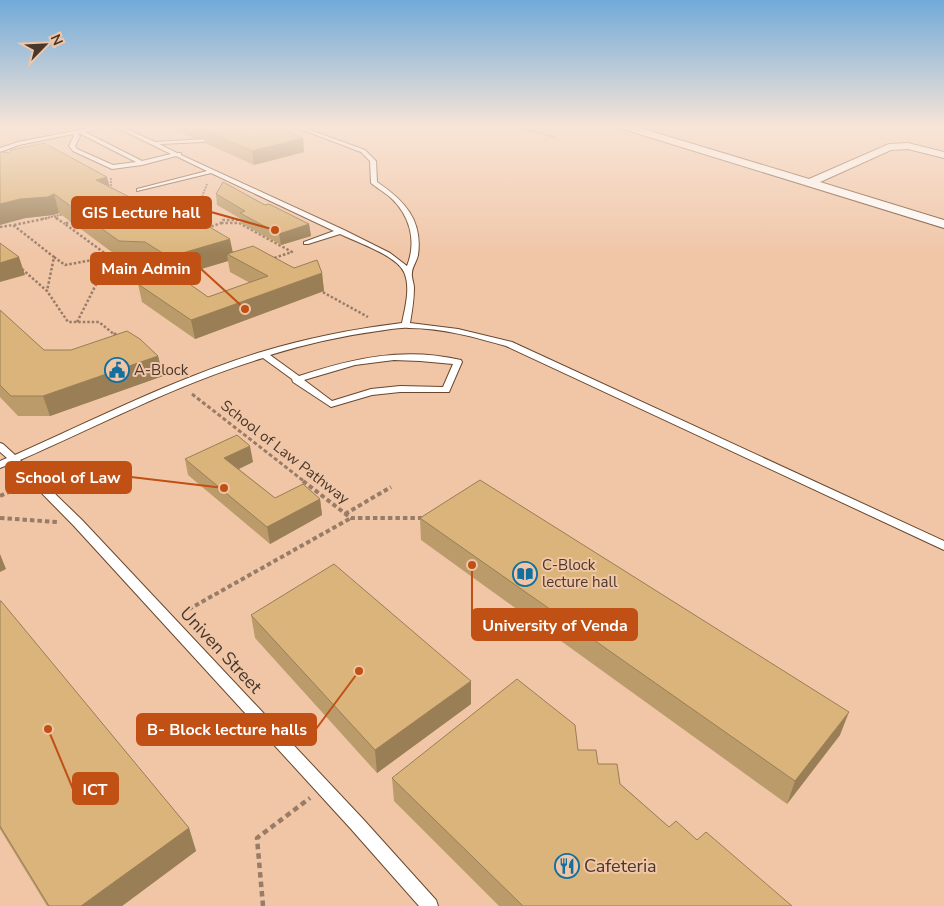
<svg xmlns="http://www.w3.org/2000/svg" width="944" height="906" font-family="'Nunito Sans',sans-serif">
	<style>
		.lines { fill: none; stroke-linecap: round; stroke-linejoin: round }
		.lane-casing { stroke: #6a462b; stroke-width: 2 }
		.street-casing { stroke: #6a462b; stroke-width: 2 }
		.path-far4 { stroke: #997c67; stroke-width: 2; stroke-dasharray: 2 1; stroke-linecap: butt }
		.path-far3 { stroke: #997c67; stroke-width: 2.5; stroke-dasharray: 2.5 2; stroke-linecap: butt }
		.path-far2 { stroke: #997c67; stroke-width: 3; stroke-dasharray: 4 2.5; stroke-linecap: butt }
		.path-far1 { stroke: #997c67; stroke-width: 4; stroke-dasharray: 4.5 3; stroke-linecap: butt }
		.path { stroke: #997c67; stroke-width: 4.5; stroke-dasharray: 5.5 4; stroke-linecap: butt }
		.lane { fill: #fff; fill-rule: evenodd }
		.street { fill: #fff; fill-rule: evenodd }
		.wall { fill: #bb9b6a; fill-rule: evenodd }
		.shaded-wall { fill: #997e56 }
		.building { fill: #dab47b; stroke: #997e56 }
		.labels { text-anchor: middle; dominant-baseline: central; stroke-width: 4; stroke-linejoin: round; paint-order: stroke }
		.poi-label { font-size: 15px; fill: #48372b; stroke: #f0c6a7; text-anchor: start }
		.street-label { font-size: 15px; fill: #48372b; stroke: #f0c6a7 }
		.near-street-label { font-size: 18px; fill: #48372b; stroke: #f0c6a7 }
		.near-poi-label { font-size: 18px; fill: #48372b; stroke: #f0c6a7; text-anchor: start }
		.leader { fill: none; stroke: #c05014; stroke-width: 2 }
		.callout-dot { fill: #c05014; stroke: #f0c6a7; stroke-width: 2 }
		.callout { fill: #c05014; stroke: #c05014; stroke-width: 2 }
		.callout-label { font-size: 16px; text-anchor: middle; font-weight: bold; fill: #fff }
	</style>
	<rect width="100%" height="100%" fill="#f0c6a7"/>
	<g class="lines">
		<defs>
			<path id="lane" d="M95,127H105L85,132L142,161L171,154L116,127H122L155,142L205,139V141L203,142L159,144L177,153H181V155L344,230L390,253L407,266C417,241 410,215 390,197C384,192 377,188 371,183L370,161L361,152L295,127H302L365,150L376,161L377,182C404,200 423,220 418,255C417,261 412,267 412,273C411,277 414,283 414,288C414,300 412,311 410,323L458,329L512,342L944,541V550L506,346C474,337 442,328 409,328C399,327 388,330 378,331C341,336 306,344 270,355L299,376C354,358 403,347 461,360L462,362L449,392H400L372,395L331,407L293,382L292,379L263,358C179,383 100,425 20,460L82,520L363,819L436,900L438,906H419L351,829L74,526L12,463L0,468V461L7,458L0,452V443L3,444L15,455C96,419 176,378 261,352C307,338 354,329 402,323C405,308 411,287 404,272C396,255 356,242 340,234L308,244H304V242L334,231L211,173L137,191V189L207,171L176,156L142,165L112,169L73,151L69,146L74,136L73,134L19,145L0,152V148L18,142ZM78,133H79L136,162L113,165L77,149L75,146L80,136ZM394,360L420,361L453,364L443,387L400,386L371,389L332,401L304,380L355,365Z"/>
			<path id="street" d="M622,127H637L809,179L889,144L908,143L944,152V158L908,149L891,150L820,182L944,220V228L623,129Z"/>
		</defs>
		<use href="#lane" class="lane-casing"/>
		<use href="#street" class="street-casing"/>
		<g class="path-far4">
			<path d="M516,127L555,137"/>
			<path d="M111,178V192"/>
			<path d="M55,217L58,219"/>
			<path d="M42,219L64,214"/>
			<path d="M193,219L207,184"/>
		</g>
		<g class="path-far3">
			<path d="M56,218L65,224"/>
			<path d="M72,220L65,224L110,257"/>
			<path d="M192,220L193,218"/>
			<path d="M221,223H239L292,252L274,258L276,259"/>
			<path d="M14,225L48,218"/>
			<path d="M0,227L13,225L54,257L47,291"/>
			<path d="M207,228L221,223L223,220H241"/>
			<path d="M54,257L65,265L109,257"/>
			<path d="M22,269L47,291L68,322H99L115,335"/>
			<path d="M319,290L368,317"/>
			<path d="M77,322L110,257"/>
		</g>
		<g class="path-far2">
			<path d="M114,333L118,337"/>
			<path d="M192,394L305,482"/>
		</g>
		<g class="path-far1">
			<path d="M303,481L351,518H423"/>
			<path d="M0,496L22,486"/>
			<path d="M345,514L391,487"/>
			<path d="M0,518L57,522"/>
			<path d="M182,613L351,518"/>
		</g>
		<path class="path" d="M263,906L257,838L310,798"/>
		<use href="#lane" class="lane"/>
		<use href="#street" class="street"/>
	</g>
	<g class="wall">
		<path d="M168,127H274L304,152L254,165L205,143L204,138H193Z"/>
		<path d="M0,152L110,187L233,252L294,268L322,273L324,291L195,339L142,302L138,284L170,275L150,262L124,261L59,213L53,215L26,218ZM228,261L230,272L250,283L208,297L178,276Z"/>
		<path d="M216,194L265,205L309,224L311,236L281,245L242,224L241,219L217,205Z"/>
		<path d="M0,310L44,350L158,356L163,376L50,416H18L0,397Z"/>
		<path d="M185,459L253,462L239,469L275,498L320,499L322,515L270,544L188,475Z"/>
		<path d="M420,518L840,735L787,804L421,540Z"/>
		<path d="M0,601L189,828L196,851L122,906H47L0,829Z"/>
		<path d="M251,615L471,704L377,773L255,638Z"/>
		<path d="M578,750L598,764L669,827L697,840L792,906H499L394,801L392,778Z"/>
	</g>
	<g class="shaded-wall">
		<path d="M303,138L304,152L254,165L252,151Z"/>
		<path d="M107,177L112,195L96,180Z"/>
		<path d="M54,194L59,213L53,215L26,218L0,225V204L20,199Z"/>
		<path d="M309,224L311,236L281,245L279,234Z"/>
		<path d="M230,239L234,258L227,254L228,261L174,277L169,257Z"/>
		<path d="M19,257L25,275L0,282V263Z"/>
		<path d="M322,273L324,291L195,339L191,320Z"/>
		<path d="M158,356L163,376L50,416L43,396Z"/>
		<path d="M250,446L253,462L228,474L224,458Z"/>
		<path d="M320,499L322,515L270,544L267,527Z"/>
		<path d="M0,554L6,569L0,572Z"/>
		<path d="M471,681V704L377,773L375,750Z"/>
		<path d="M849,712L840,735L787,804L795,781Z"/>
		<path d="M189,828L196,851L122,906H81Z"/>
	</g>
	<g class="building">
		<path d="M203,127H274L303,138L252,151L202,129Z"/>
		<path d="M44,143L107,177L96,180L173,219L189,215L230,239L169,257L145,242L119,241L54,194L48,197L20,199L0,204V152L10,153L11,150Z"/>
		<path d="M223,182L265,205L269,204L309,224L279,234L240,213L245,211L216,194Z"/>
		<path d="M0,243L19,257L0,263Z"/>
		<path d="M253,246L294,268L317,260L322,273L191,320L138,284L174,273L208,297L268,276L227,254Z"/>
		<path d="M0,310L44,350H71L127,331L140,339L158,356L43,396H11L0,385Z"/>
		<path d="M237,435L250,446L224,458L275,498L303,484L320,499L267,527L185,459Z"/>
		<path d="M480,480L849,712L795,781L420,518Z"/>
		<path d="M334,564L471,681L375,750L251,615Z"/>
		<path d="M0,601H1L189,828L81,906H49L0,826Z"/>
		<path d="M517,679L575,725L578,750H596L598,764H617L620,784L669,827L676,821L697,840L706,832L792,906H523L392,778Z"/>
	</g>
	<linearGradient id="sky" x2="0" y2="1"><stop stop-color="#71aad9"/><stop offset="0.5" stop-color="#f8e5d7"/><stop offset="1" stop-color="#f8e5d7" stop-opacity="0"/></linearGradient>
	<rect width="944" height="254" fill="url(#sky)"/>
	<defs>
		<symbol id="civic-ring" viewBox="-11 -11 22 22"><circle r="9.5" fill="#f0c6a7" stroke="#126f9e" stroke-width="1.5"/><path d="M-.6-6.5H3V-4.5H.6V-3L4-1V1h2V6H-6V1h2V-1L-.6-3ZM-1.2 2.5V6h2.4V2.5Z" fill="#126f9e"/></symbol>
		<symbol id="library-ring" viewBox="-11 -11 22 22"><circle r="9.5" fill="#f0c6a7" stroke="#126f9e" stroke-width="1.5"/><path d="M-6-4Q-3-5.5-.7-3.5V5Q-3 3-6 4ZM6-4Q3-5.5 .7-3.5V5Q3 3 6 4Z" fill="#126f9e"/></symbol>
		<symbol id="restaurant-ring" viewBox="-11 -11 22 22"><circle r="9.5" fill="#f0c6a7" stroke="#126f9e" stroke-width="1.5"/><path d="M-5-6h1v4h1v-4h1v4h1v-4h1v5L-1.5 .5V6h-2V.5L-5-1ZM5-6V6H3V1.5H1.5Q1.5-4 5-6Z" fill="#126f9e"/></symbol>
	</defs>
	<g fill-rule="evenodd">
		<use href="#civic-ring" x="103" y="356" width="28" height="28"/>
		<use href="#library-ring" x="511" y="560" width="28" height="28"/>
		<use href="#restaurant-ring" x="553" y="852" width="28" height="28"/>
	</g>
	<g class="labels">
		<g class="poi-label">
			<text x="134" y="370">A-Block</text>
			<text x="542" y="565">C-Block<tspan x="542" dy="17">lecture hall</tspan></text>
		</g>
		<g class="street-label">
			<text transform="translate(285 452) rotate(38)">School of Law Pathway</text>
		</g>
		<g class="near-street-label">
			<text transform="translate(221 650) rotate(47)">Univen Street</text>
		</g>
		<g class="near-poi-label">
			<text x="584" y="866">Cafeteria</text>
		</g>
	</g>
	<path class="leader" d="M275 230L211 212M245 309L200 268M224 488L131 477M472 565L472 625M359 671L316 729M48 729L73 789"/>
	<g class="callout-dot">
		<circle cx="275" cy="230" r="5"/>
		<circle cx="245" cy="309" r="5"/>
		<circle cx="224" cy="488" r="5"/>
		<circle cx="472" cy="565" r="5"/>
		<circle cx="359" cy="671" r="5"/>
		<circle cx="48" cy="729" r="5"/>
	</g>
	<g class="callout">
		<rect x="72" y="197" width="139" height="31" rx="5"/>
		<rect x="91" y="253" width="109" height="31" rx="5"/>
		<rect x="6" y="462" width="125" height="31" rx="5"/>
		<rect x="472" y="609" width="165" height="31" rx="5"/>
		<rect x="137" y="714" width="179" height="31" rx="5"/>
		<rect x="73" y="773" width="45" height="31" rx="5"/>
	</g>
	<g class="callout-label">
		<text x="141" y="218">GIS Lecture hall</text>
		<text x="146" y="274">Main Admin</text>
		<text x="68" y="483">School of Law</text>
		<text x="555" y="631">University of Venda</text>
		<text x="227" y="735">B- Block lecture halls</text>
		<text x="95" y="795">ICT</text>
	</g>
	<g transform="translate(45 45) rotate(66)" stroke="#f0c6a7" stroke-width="4" paint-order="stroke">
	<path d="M0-4L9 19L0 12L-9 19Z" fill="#48372b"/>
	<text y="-8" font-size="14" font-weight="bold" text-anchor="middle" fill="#48372b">N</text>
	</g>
</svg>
